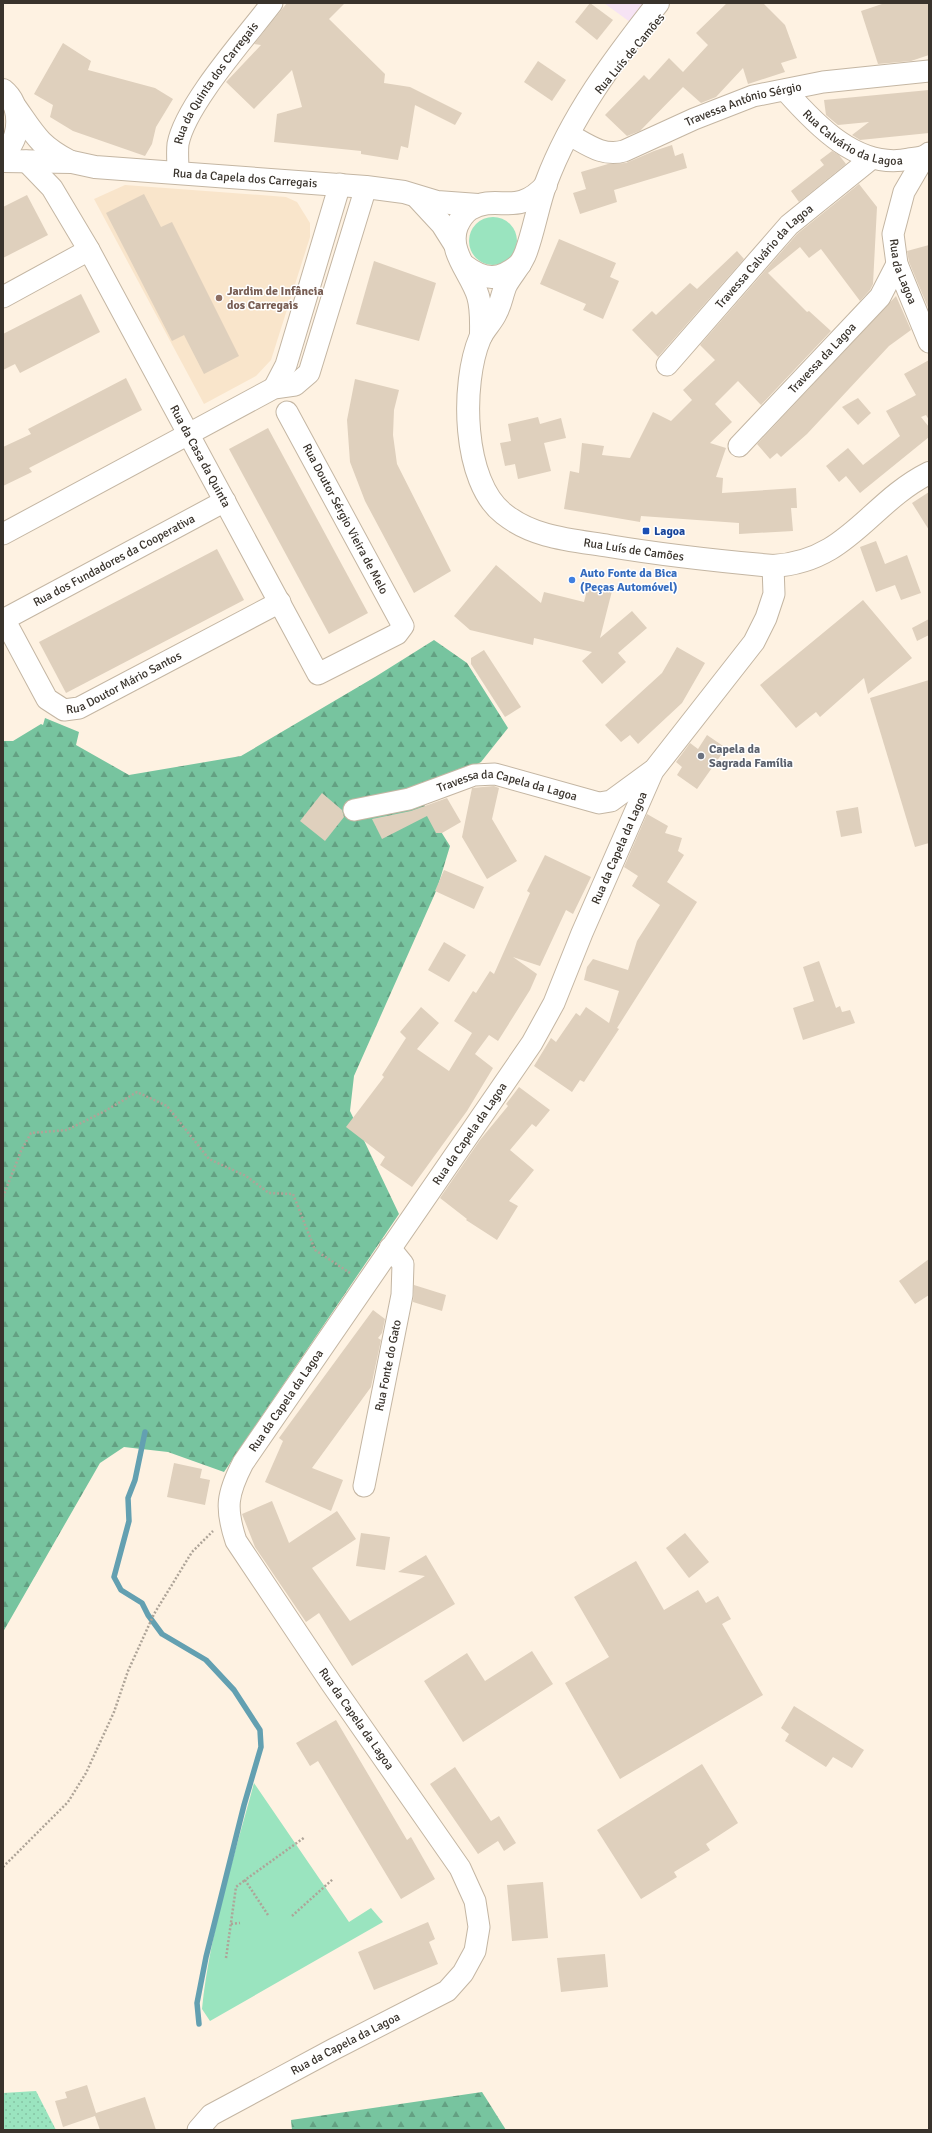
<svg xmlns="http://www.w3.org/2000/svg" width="932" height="2133" font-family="Signika,sans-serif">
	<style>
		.commercial { fill: #f6e3f4 }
		.built { fill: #f9e5cb }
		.grass { fill: url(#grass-dots) }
		.forest { fill: url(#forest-firs) }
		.garden { fill: #9ae4bf }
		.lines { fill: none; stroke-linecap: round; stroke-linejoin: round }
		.stream { stroke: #63a0b1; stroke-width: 5.5 }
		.building { fill: #dfd0bd }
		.minor-casing { stroke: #c4b6a3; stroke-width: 23 }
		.tertiary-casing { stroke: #c4b6a3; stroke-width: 24 }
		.primary-casing { stroke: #c4b6a3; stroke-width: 24 }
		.path { stroke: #aea498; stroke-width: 2.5; stroke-dasharray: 2 2; stroke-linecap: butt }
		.minor { stroke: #fff; stroke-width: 21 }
		.tertiary { stroke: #fff; stroke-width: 22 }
		.primary { stroke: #fff; stroke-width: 22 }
		.education-dot { fill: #8d6e63; stroke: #fff; stroke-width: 1.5 }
		.transit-dot { fill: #1a4fb4; stroke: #fff; stroke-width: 1.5 }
		.shop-dot { fill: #3f7fe0; stroke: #fff; stroke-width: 1.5 }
		.worship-dot { fill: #6b7280; stroke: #fff; stroke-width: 1.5 }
		.labels { text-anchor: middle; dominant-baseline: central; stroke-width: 3; stroke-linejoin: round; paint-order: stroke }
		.street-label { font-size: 12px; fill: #39332c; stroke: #fff }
		.education-label { font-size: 12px; font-weight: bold; fill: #785e54; stroke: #fff; text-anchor: start }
		.transit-label { font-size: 12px; font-weight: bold; fill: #164399; stroke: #fff; text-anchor: start }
		.shop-label { font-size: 12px; font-weight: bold; fill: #366cbe; stroke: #fff; text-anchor: start }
		.worship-label { font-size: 12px; font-weight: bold; fill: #5b616d; stroke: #fff; text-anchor: start }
	</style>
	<defs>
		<pattern id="grass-dots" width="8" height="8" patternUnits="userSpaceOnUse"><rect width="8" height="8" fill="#9ae4bf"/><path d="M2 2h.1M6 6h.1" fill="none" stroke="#85c4a4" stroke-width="1.8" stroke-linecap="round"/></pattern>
		<pattern id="forest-firs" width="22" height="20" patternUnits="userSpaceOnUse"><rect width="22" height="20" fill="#77c49f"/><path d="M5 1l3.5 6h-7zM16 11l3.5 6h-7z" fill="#63a082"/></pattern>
	</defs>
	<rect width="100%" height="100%" fill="#fef2e2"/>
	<path class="commercial" d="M604,3H644L630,22Z"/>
	<path class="built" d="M125,185L286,197L297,202L310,223V237L271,360L256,376L204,404L94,199Z"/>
	<path class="grass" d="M36,2091L56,2130H3V2093Z"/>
	<g class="forest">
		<path d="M434,640L467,663L508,728L481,762L418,795L450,846L437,889L354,1076L350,1111L399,1214L224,1472L168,1452L124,1447L100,1463L3,1632V741H13L41,724L43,725L45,718L79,732L76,745L129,775L241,756L375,677Z"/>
		<path d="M482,2092L506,2130H292L291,2120Z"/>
	</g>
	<g class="garden">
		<circle cx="493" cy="241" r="24"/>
		<path d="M254,1783L349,1922L371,1908L383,1922L210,2021L202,2009C210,1932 234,1857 254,1783Z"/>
	</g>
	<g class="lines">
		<path class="stream" d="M145,1432L135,1480L128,1498L129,1521L114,1577L121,1590L142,1603L148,1615L162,1634L206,1660L234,1690L260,1730L261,1747L244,1805L206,1957L197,2003L199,2024"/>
	</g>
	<g class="building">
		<path d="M287,3H345L329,19L385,74L384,83L410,87L462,113L455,125L415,105L408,148L401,146L398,160L361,154V151L274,142L277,114L302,107L292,70L254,109L226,82L261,45L254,44Z"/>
		<path d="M590,3L613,20L597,40L575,22Z"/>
		<path d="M727,3H763L785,25L797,58L781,63L785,72L748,84L743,68L716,97L701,103L683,87L640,131L627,136L605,115L644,75L649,80L669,58L683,72L708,45L696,33Z"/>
		<path d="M885,3H929V55L911,61L878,64L861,11Z"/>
		<path d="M63,43L91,61L88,70L155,88L173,99L156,127L152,144L145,156L73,131L50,117L53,105L34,94Z"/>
		<path d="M538,61L566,80L552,101L524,82Z"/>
		<path d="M929,90V133L860,140L852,135L869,122L838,125L826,115L824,100Z"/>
		<path d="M672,145L675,156L683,153L687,168L614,190L617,202L580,214L573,193L586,189L581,172L608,164L626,163L654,151Z"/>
		<path d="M832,151L839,155L846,164L799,202L791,191L824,165L820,160Z"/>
		<path d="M859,184L877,207L873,284L870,290L860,301L821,249L809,258L800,247L768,273L807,312L809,311L831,331L761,405L738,381L715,404L732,422L710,443L726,448L716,477L723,478L722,493L796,488L797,508H791L793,531L739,534V523L641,516L640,522L564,509L570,471L579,473L582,443L604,446L602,455L630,458L653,412L671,421L692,400L683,390L715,360L700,345L797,234Z"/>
		<path d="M144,194L161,227L172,222L239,356L204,374L184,335L172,341L106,213Z"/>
		<path d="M27,195L48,235L3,258V207Z"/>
		<path d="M559,239L616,263L610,277L619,281L603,319L583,310L586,304L540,284Z"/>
		<path d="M929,245V310L909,262L907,251Z"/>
		<path d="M737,251L744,259L658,357L632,330L652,311L656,315L690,283L697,289Z"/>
		<path d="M374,261L436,283L419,341L356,324Z"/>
		<path d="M81,294L100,332L20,373L15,364L3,370V334Z"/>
		<path d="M896,296L911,330L889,346L807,434L781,457L777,453L770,459L757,444Z"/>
		<path d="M929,360V420L926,415L921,417L929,427V437L860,493L846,476L839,482L826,466L848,448L863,465L900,436L886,411L916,395L904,374Z"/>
		<path d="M126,378L142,410L29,468L32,472L3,486V447L31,434L28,429Z"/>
		<path d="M355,379L399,390L394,410L393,435L397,464L451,571L414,593L365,501L350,462L347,420Z"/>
		<path d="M858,398L871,413L858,425L842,407Z"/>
		<path d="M538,417L540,424L561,418L566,438L544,443L551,471L518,479L515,464L505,466L500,443L511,441L508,424Z"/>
		<path d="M268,428L368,613L329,634L229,449Z"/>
		<path d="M929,492V530L912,503Z"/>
		<path d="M876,541L885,564L907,555L921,593L901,600L895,585L876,592L860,547Z"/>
		<path d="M217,549L244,600L66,693L39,642Z"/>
		<path d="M496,565L541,603L544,592L584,602L588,586L612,591L600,638L632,611L647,628L618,653L626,662L602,684L582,661L592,652L534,638L533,645L470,630L454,616Z"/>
		<path d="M863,600L912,658L868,694L864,678L820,717L816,712L796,728L760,685Z"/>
		<path d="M929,619V635L917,641L912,628Z"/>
		<path d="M677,647L705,663L682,703L638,744L630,735L621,742L605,725L662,673Z"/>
		<path d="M484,650L521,707L505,717L471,664V658Z"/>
		<path d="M929,680V843L915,847L870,698Z"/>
		<path d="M707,735L726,748L697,789L677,775L682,767L676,762L690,743L698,749Z"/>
		<path d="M494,786L499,788L492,819L517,861L487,879L462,837L472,788Z"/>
		<path d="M322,793L342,810L344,817L325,841L300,821Z"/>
		<path d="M447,798L461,822L442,833H436L427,816L382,839L372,819L411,811Z"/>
		<path d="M858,807L862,833L841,837L836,811Z"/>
		<path d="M647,814L668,826L665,833L682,838L678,851L684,855L667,882L697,902L617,1028L619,1029L584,1082L580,1080L572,1092L534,1066L551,1038L556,1042L576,1013L580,1016L586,1007L609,1023L619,991L584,980L587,967L593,959L628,970L637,941L660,905L632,886L638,876L624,867Z"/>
		<path d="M545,855L591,877L573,914L566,910L540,966L513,957L537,974L530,990L498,1041L489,1035L475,1054L493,1068L467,1111L412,1187L380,1165L385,1157L346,1127L384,1077L382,1075L406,1038L400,1032L421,1007L439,1023L417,1049L449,1071L472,1033L454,1021L473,991L476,993L490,971L494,974L530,893L527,891Z"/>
		<path d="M444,870L484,887L474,909L435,891Z"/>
		<path d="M444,942L466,955L449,982L428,970Z"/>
		<path d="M819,961L836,1008L840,1006L842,1012L850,1010L855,1023L803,1040L793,1008L814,1001L803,967Z"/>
		<path d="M519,1087L550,1110L536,1127L532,1124L510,1150L534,1170L509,1201L518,1206L497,1240L466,1220L467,1219L440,1198L480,1140L508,1106L506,1104Z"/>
		<path d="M929,1259V1295L915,1304L899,1281Z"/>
		<path d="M414,1285L446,1295L442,1311L413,1302Z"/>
		<path d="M373,1310L385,1319L382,1333L378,1338L381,1340L371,1387L312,1468L343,1480L331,1511L265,1482L283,1441L279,1438Z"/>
		<path d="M174,1463L202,1469L200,1478L210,1480L205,1505L167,1497Z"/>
		<path d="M272,1501L289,1543L337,1511L356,1539L312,1568L350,1621L425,1576L398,1572L426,1555L455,1604L352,1666L319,1613L306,1622L255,1547L242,1514Z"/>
		<path d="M361,1533L390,1537L385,1570L356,1566Z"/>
		<path d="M685,1533L709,1562L689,1578L666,1548Z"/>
		<path d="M636,1561L664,1610L698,1590L706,1603L718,1596L731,1619L722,1624L763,1695L620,1779L565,1683L609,1657L574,1597Z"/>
		<path d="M532,1651L553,1684L463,1742L424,1681L467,1653L485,1681Z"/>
		<path d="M794,1706L864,1750L852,1768L833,1757L826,1767L785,1741L789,1734L781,1728Z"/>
		<path d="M336,1720L407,1840L411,1837L435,1879L401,1899L318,1761L310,1766L296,1743Z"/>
		<path d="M702,1764L738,1823L706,1844L710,1850L674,1872L677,1877L641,1899L597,1830Z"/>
		<path d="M455,1767L491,1821L499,1816L516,1843L504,1851L498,1841L478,1854L430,1784Z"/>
		<path d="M543,1882L548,1938L512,1941L507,1885Z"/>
		<path d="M428,1922L435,1939L429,1942L438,1964L374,1990L358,1952Z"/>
		<path d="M605,1954L608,1987L561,1992L557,1958Z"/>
		<path d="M87,2085L96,2113L145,2097L156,2130H100L95,2116L63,2127L55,2101L67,2098L65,2092Z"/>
	</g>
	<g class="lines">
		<defs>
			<g id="minor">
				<path id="s1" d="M785,90C816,125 858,170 909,159C916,158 924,158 929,153"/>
				<path id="s2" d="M568,134C587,144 602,157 624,151L694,119L753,96L823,82L929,71"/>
				<path id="s3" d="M925,156L904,192L893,234L897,264L929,342"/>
				<path id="s4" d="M26,161L52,188L89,250L318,674L397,634L403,626L287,412"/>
				<path id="s5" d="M178,171C178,163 177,152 178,144C185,105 247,36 272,3"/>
				<path d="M3,297L89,250"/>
				<path id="s6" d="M667,365L789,225L872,158"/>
				<path d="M274,388L286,365L340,184"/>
				<path id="s7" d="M739,446L880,297L897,264"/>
				<path d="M3,534L274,388L295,385L309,373L366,187"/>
				<path id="s8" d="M4,619L47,699L64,710L79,708L280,602"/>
				<path id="s9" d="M3,620L225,501"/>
				<path id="s10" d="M354,810L409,799L474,775L495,774L599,803L611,801L652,771"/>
				<path id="s11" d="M364,1486L402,1295L403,1264L390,1248"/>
				<path id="s12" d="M198,2130L211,2115L334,2049L447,1991L463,1973L475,1951L479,1927L475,1901L460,1868L331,1683L236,1541C225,1508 227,1494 243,1463L532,1043L554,1003L582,933L653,771L754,642L766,618L774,594L773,566"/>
			</g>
			<g id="tertiary">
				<path d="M3,90C22,105 22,138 3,154"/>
				<path d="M16,108C35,135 39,145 69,161"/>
				<path id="s13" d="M3,161L72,162L95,167L366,187L404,192L437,202L478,205"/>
				<path d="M417,197L442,224L454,243"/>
			</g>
			<g id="primary">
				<path id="s14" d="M658,3C614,59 571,116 546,183C538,205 534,230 526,252C522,264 512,274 506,285C502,294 501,304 496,313C492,322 484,329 480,338C461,383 462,482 504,514C534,538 572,540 609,546C663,555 718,561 773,566C848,562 869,503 929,473"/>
				<path d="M465,266C485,281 500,281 520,264"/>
				<path d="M481,336C481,323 482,309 478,296C471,273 447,251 457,226C460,219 464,213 470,209C499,193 516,218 546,185"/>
			</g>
		</defs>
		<use href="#minor" class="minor-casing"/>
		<use href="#tertiary" class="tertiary-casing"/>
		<use href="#primary" class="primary-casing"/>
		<g class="path">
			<path d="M3,1197L21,1151L31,1133L67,1130L105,1111L137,1092L167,1106L209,1159L246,1176L269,1193L293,1194L315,1250L350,1273"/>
			<path d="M3,1867L68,1802L86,1773L114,1712L128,1671L154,1614L192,1552L213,1531"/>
			<path d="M268,1915L245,1880L305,1837"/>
			<path d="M292,1916L333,1879"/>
			<path d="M231,1924L240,1923"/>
			<path d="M226,1958L236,1887L245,1880"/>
		</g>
		<use href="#minor" class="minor"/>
		<use href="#tertiary" class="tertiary"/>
		<use href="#primary" class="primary"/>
	</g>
	<circle class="education-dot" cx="219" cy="298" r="4"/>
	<rect class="transit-dot" x="642" y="527" width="8" height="8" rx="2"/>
	<circle class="shop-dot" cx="572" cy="580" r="4"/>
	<circle class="worship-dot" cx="701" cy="756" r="4"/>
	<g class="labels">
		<g class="street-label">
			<text transform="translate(630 54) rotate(-50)">Rua Luís de Camões</text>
			<text stroke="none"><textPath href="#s5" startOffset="99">Rua da Quinta dos Carregais</textPath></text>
			<text stroke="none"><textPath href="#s2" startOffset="189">Travessa António Sérgio</textPath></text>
			<text stroke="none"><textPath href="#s1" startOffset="86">Rua Calvário da Lagoa</textPath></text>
			<text stroke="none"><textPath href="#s13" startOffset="243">Rua da Capela dos Carregais</textPath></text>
			<text stroke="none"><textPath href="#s6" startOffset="146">Travessa Calvário da Lagoa</textPath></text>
			<text stroke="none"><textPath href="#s3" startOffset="124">Rua da Lagoa</textPath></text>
			<text stroke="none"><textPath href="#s7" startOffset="121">Travessa da Lagoa</textPath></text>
			<text stroke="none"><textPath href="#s4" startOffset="344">Rua da Casa da Quinta</textPath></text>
			<text transform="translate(345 519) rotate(62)">Rua Doutor Sérgio Vieira de Melo</text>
			<text stroke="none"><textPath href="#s14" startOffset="706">Rua Luís de Camões</textPath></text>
			<text stroke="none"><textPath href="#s9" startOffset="126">Rua dos Fundadores da Cooperativa</textPath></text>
			<text stroke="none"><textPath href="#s8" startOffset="177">Rua Doutor Mário Santos</textPath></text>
			<text stroke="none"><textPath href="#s10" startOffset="159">Travessa da Capela da Lagoa</textPath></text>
			<text stroke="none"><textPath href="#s12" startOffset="1624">Rua da Capela da Lagoa</textPath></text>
			<text stroke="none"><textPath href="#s12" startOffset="1300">Rua da Capela da Lagoa</textPath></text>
			<text stroke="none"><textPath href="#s11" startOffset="123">Rua Fonte do Gato</textPath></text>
			<text stroke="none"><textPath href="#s12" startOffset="976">Rua da Capela da Lagoa</textPath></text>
			<text transform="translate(356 1719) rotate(55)">Rua da Capela da Lagoa</text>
			<text stroke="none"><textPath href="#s12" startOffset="172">Rua da Capela da Lagoa</textPath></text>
		</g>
		<g class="education-label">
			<text x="227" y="291">Jardim de Infância<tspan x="227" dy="14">dos Carregais</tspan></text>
		</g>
		<g class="transit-label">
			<text x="654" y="531">Lagoa</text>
		</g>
		<g class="shop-label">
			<text x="580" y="573">Auto Fonte da Bica<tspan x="580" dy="14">(Peças Automóvel)</tspan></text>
		</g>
		<g class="worship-label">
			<text x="709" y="749">Capela da<tspan x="709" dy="14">Sagrada Família</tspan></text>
		</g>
	</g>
	<rect width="932" height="2133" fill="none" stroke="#39332c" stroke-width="8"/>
</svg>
